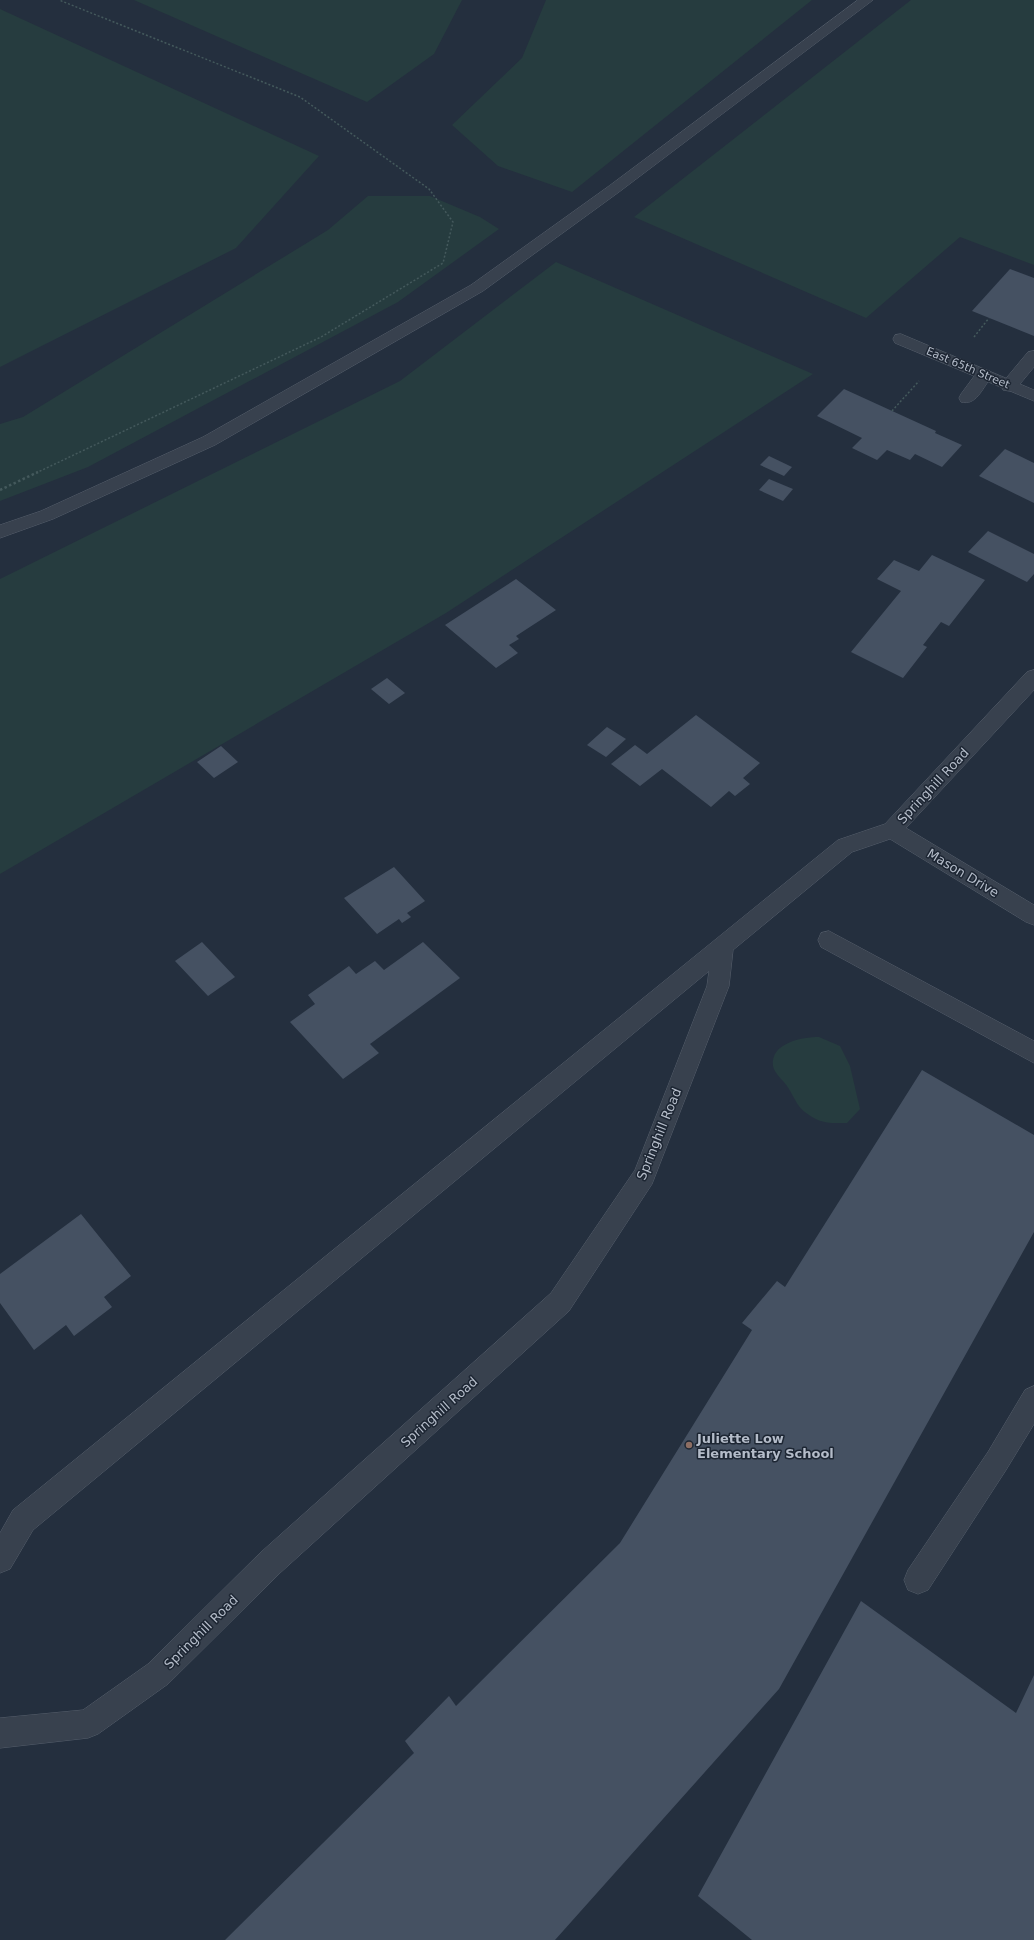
<svg xmlns="http://www.w3.org/2000/svg" width="1034" height="1940" font-family="'DejaVu Sans',sans-serif">
	<style>
		.green { fill: #263c3f }
		.building { fill: #455162 }
		.lines { fill: none; stroke-linecap: round; stroke-linejoin: round }
		.service-casing { stroke: #565f6c; stroke-width: 1 }
		.minor-casing { stroke: #565f6c; stroke-width: 1 }
		.path-far1 { stroke: #44595c; stroke-width: 1.5; stroke-dasharray: 2 2; stroke-linecap: butt }
		.path { stroke: #44595c; stroke-width: 2.5; stroke-dasharray: 2.5 2.5; stroke-linecap: butt }
		.service { fill: #38414e; fill-rule: evenodd }
		.minor { fill: #38414e; fill-rule: evenodd }
		.education-dot { fill: #8d6e63; stroke: #1d2633; stroke-width: 1.5 }
		.labels { text-anchor: middle; dominant-baseline: central; stroke-width: 3; stroke-linejoin: round; paint-order: stroke }
		.far-street-label { font-size: 11px; fill: #b4bcc9; stroke: #1d2633 }
		.street-label { font-size: 13px; fill: #b4bcc9; stroke: #1d2633 }
		.poi-label { font-size: 13px; font-weight: bold; fill: #b4bcc9; stroke: #1d2633; text-anchor: start }
	</style>
	<rect width="100%" height="100%" fill="#242f3e"/>
	<g class="green">
		<path d="M134,0H462L434,54L367,102Z"/>
		<path d="M546,0H812L572,192L498,166L452,125L522,58Z"/>
		<path d="M911,0H1034V265L960,237L866,318L634,217Z"/>
		<path d="M0,9L319,156L236,248L0,367Z"/>
		<path d="M368,196H430L480,217L499,229L398,302L88,467L0,501V424L23,417L328,230Z"/>
		<path d="M556,262L813,374L446,613L0,874V579L400,381Z"/>
		<path d="M819,1037L840,1046L850,1066L860,1109L847,1123C836,1123 824,1124 814,1118C796,1108 797,1101 787,1086C783,1080 774,1073 773,1066C770,1043 802,1037 819,1037Z"/>
	</g>
	<g class="building">
		<path d="M1010,269L1034,278V336L972,311Z"/>
		<path d="M844,389L936,431L935,433L962,445L942,467L915,454L910,460L887,450L877,460L852,448L862,438L817,416Z"/>
		<path d="M1005,449L1034,463V503L979,476Z"/>
		<path d="M769,456L792,467L784,476L760,465Z"/>
		<path d="M769,479L793,489L783,501L759,490Z"/>
		<path d="M988,531L1034,554V574L1027,582L968,552Z"/>
		<path d="M932,555L985,580L949,626L941,622L923,645L927,647L903,678L851,652L901,591L877,579L894,560L919,571Z"/>
		<path d="M516,579L556,610L516,636L519,639L509,645L518,653L496,668L445,625Z"/>
		<path d="M387,678L405,693L389,704L371,689Z"/>
		<path d="M696,715L760,763L743,778L750,784L735,796L729,791L711,807L662,769L640,786L611,764L635,745L647,754Z"/>
		<path d="M607,727L626,739L606,757L587,745Z"/>
		<path d="M221,746L238,762L214,778L197,762Z"/>
		<path d="M394,867L425,901L407,913L411,917L402,923L399,919L377,934L344,898Z"/>
		<path d="M202,942L235,977L208,996L175,961Z"/>
		<path d="M423,942L460,978L370,1044L379,1053L343,1079L290,1022L315,1004L308,995L349,966L356,974L375,961L384,970Z"/>
		<path d="M922,1070L1034,1135V1232L779,1689L555,1940H225L414,1753L405,1741L449,1696L456,1706L620,1543L752,1330L742,1323L777,1281L785,1287Z"/>
		<path d="M81,1214L131,1276L104,1297L112,1307L74,1336L66,1325L34,1350L0,1303V1274Z"/>
		<path d="M861,1601L1016,1713L1034,1675V1940H752L698,1896Z"/>
	</g>
	<g class="lines">
		<defs>
			<g id="service">
				<path d="M1034,351V367L1015,390L1009,391L1003,390L1001,386L1003,382L1028,352Z"/>
				<path d="M984,370L990,371L992,375L990,379C982,389 976,406 961,402L959,398L961,394L978,371Z"/>
				<path d="M829,931L1034,1041V1063L821,947L818,940L821,933Z"/>
				<path d="M1034,1386V1424L1006,1470L928,1590L918,1594L908,1590L904,1580L908,1570L988,1452L1025,1390Z"/>
			</g>
			<g id="minor">
				<path d="M858,0H873L619,192L483,291L215,445L53,519L0,538V525L41,511L203,437L471,285L609,186Z"/>
				<path d="M901,334L1034,390V401L895,343L893,339L895,335Z"/>
				<path d="M1034,670V690L906,828L1034,905V925L1026,922L890,839L852,852L733,950L729,986L652,1184L569,1311L280,1573L168,1684L98,1734L88,1738L0,1748V1718L83,1710L148,1664L260,1553L551,1293L635,1170L707,986L709,971L33,1530L10,1569L0,1573V1533L13,1510L838,840L885,824L1027,672Z"/>
			</g>
		</defs>
		<use href="#service" class="service-casing"/>
		<use href="#minor" class="minor-casing"/>
		<g class="path-far1">
			<path d="M974,337L989,318"/>
			<path d="M892,411L919,381"/>
			<path d="M36,473L321,337L443,263L453,222L429,189L300,97L59,0"/>
		</g>
		<path class="path" d="M0,490L38,472"/>
		<use href="#service" class="service"/>
		<use href="#minor" class="minor"/>
	</g>
	<circle class="education-dot" cx="689" cy="1445" r="4"/>
	<g class="labels">
		<g class="far-street-label">
			<text transform="translate(968 368) rotate(23)">East 65th Street</text>
		</g>
		<g class="street-label">
			<text transform="translate(933 786) rotate(-47)">Springhill Road</text>
			<text transform="translate(963 873) rotate(31)">Mason Drive</text>
			<text transform="translate(659 1134) rotate(-68)">Springhill Road</text>
			<text transform="translate(439 1412) rotate(-42)">Springhill Road</text>
			<text transform="translate(201 1632) rotate(-45)">Springhill Road</text>
		</g>
		<g class="poi-label">
			<text x="697" y="1438">Juliette Low<tspan x="697" dy="15">Elementary School</tspan></text>
		</g>
	</g>
</svg>
